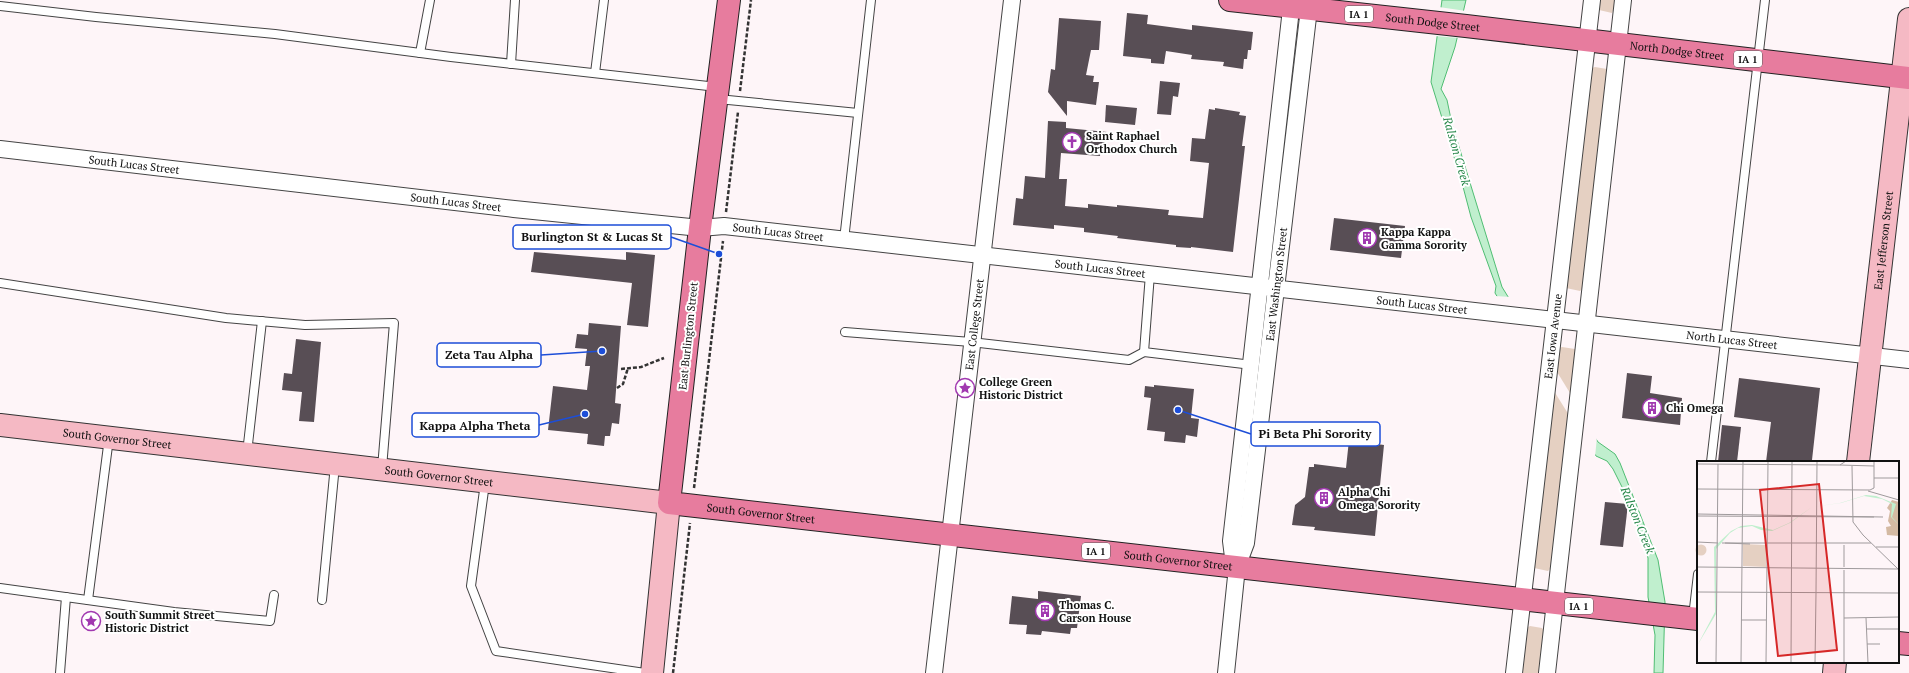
<svg xmlns="http://www.w3.org/2000/svg" width="1909" height="673" font-family="'PT Serif',serif">
	<style>
		.green { fill: #e5d0c2 }
		.water { fill: #c0efce; stroke: #50bd73 }
		.pier { fill: #fef5f8 }
		.building { fill: #584e55 }
		.lines { fill: none; stroke-linecap: round; stroke-linejoin: round }
		.lane-casing { stroke: #444; stroke-width: 10 }
		.street-casing { stroke: #444; stroke-width: 18 }
		.secondary-casing { stroke: #333; stroke-width: 24 }
		.primary-casing { stroke: #222; stroke-width: 24 }
		.path { stroke: #333; stroke-width: 2.5; stroke-dasharray: 4 2; stroke-linecap: butt }
		.lane { stroke: #fff; stroke-width: 8 }
		.street { stroke: #fff; stroke-width: 16 }
		.secondary { stroke: #f5b9c4; stroke-width: 22 }
		.primary { stroke: #e77c9e; stroke-width: 22 }
		.labels { text-anchor: middle; dominant-baseline: central; stroke-width: 4; stroke-linejoin: round; paint-order: stroke }
		.shield { fill: #fff; stroke: #585858; stroke-width: 1 }
		.shield-label { font-size: 10px; font-weight: bold; fill: #111 }
		.street-label { font-size: 11px; fill: #111; stroke: #fff }
		.poi-label { font-size: 11px; font-weight: bold; fill: #111; stroke: #fff; text-anchor: start }
		.water-label { font-size: 12px; font-style: italic; fill: #268749; stroke: #fff }
		.inset-road { fill: none; stroke: #9f9a9c; stroke-width: 1 }
		.view { fill: #d62828; fill-opacity: 0.15; stroke: #d62828; stroke-width: 2 }
		.inset-edge { fill: none; stroke: #111; stroke-width: 2 }
		.leader { fill: none; stroke: #1d4ed8; stroke-width: 1.5 }
		.callout-dot { fill: #1d4ed8; stroke: #fff; stroke-width: 1.5 }
		.callout { fill: #fff; stroke: #1d4ed8; stroke-width: 1.5 }
		.callout-label { font-size: 12px; text-anchor: middle; font-weight: bold; fill: #111 }
	</style>
	<rect width="100%" height="100%" fill="#fef5f8"/>
	<g class="green">
		<path d="M1599,0H1618L1612,13L1599,10Z"/>
		<path d="M1595,67L1607,69L1609,72L1584,287L1580,291L1566,288L1592,68Z"/>
		<path d="M1562,347L1575,349L1576,352L1552,567L1548,571L1534,568L1559,348Z"/>
		<path d="M1530,626L1542,628L1544,631L1539,673H1522L1527,628Z"/>
	</g>
	<path class="water" d="M1442,0H1466L1455,47L1441,89L1447,100L1452,124L1502,287L1598,442L1615,454L1620,463L1658,560L1665,602L1663,673H1654L1655,635L1648,597V558L1630,503L1613,469L1607,461L1596,456L1495,293L1496,286L1471,217L1462,183L1431,82Z"/>
	<g class="pier">
		<path d="M1439,7L1466,11L1462,23L1459,38L1435,36Z"/>
		<path d="M1495,296L1511,297L1597,437L1595,457Z"/>
	</g>
	<g class="building">
		<path d="M1127,13L1148,15L1147,24L1192,30V25L1253,32L1251,50H1248L1247,59H1244L1243,69L1223,66L1224,62L1191,59L1192,55L1166,51L1164,64L1151,63V59L1123,56Z"/>
		<path d="M1059,18L1101,21L1099,50H1091L1086,75L1094,76L1093,82H1099L1096,105L1067,101V116L1048,92L1051,69L1055,70Z"/>
		<path d="M1160,81L1180,83L1178,97L1173,96L1171,115L1157,114Z"/>
		<path d="M1106,105L1137,108L1135,125L1105,122Z"/>
		<path d="M1215,108L1240,112L1239,115L1246,116L1242,146H1245L1233,252L1191,247V248L1176,247V245L1117,238L1118,236L1084,232V228L1054,225V229L1013,225L1016,198L1023,199L1025,176L1045,178L1048,121L1066,122V128L1107,132L1105,146L1101,145L1100,156L1061,153L1059,179H1067L1065,206L1088,208V204L1117,207V205L1169,210L1168,215L1203,218L1209,163L1190,161L1192,138L1205,139L1209,109L1215,110Z"/>
		<path d="M1334,218L1405,226L1401,258L1330,250Z"/>
		<path d="M534,252L626,260V252L655,255L648,327L627,325L632,283L531,272Z"/>
		<path d="M589,323L621,326L615,403L621,404L619,424L612,423L610,436H605L604,446L587,444L588,434L548,430L553,386L587,390L590,366H585L587,349L575,348L577,334L588,335Z"/>
		<path d="M296,339L321,342L314,422L299,421L302,392L282,390L284,373L292,374Z"/>
		<path d="M1627,373L1652,376L1650,393L1682,398L1680,425L1622,418Z"/>
		<path d="M1739,378L1820,388L1812,460L1810,462H1766L1771,422L1734,417Z"/>
		<path d="M1154,385L1194,389L1191,418L1199,419L1197,437L1186,435L1185,443L1164,441L1165,432L1147,430L1151,398L1144,397L1145,386L1154,387Z"/>
		<path d="M1722,425L1741,427L1737,462H1718Z"/>
		<path d="M1349,440L1384,445L1375,536L1314,530L1315,527L1292,525L1295,505L1305,497L1309,467H1314V464L1346,468Z"/>
		<path d="M1605,502L1628,504L1623,547L1600,545Z"/>
		<path d="M1038,591L1081,596L1077,628H1071L1070,634L1042,631L1041,635L1026,634L1027,625L1009,624L1012,596L1038,599Z"/>
	</g>
	<g class="lines">
		<defs>
			<g id="lane">
				<path d="M0,6L96,17L275,34L451,57L717,87"/>
				<path d="M420,53L430,0"/>
				<path d="M511,64L515,0"/>
				<path d="M595,73L604,0"/>
				<path d="M718,99L858,113"/>
				<path d="M844,240L871,0"/>
				<path d="M1150,274L1144,352L1252,365"/>
				<path d="M0,283L226,318L305,325L394,323L382,468"/>
				<path d="M845,332L971,342L1129,360L1144,352"/>
				<path d="M247,453L262,321"/>
				<path d="M1711,462L1765,0"/>
				<path d="M485,483L471,586L496,651L645,673"/>
				<path d="M0,588L174,612L270,621L274,595"/>
				<path d="M88,600L109,438"/>
				<path d="M322,600L335,465"/>
				<path d="M1693,617L1698,574"/>
				<path d="M60,673L66,597"/>
			</g>
			<g id="street">
				<path id="s1" d="M0,149L514,209L700,228L724,226L1909,360"/>
				<path d="M1237,567L1233,557L1231,541L1292,0"/>
				<path id="s2" d="M934,673L1012,0"/>
				<path id="s3" d="M1226,673L1237,567L1246,543L1310,0"/>
				<path id="s4" d="M1514,673L1592,0"/>
				<path d="M1547,673L1623,0"/>
			</g>
			<g id="secondary">
				<path id="s5" d="M0,425L669,503L652,673"/>
				<path id="s6" d="M1858,462L1909,19"/>
				<path d="M1834,673L1835,662"/>
			</g>
			<g id="primary">
				<path id="s7" d="M729,0L700,228L669,503L1698,619"/>
				<path id="s8" d="M1230,0L1466,26L1909,78"/>
				<path d="M1898,643L1909,644"/>
			</g>
		</defs>
		<use href="#lane" class="lane-casing"/>
		<use href="#street" class="street-casing"/>
		<use href="#secondary" class="secondary-casing"/>
		<use href="#primary" class="primary-casing"/>
		<g class="path">
			<path d="M740,91L751,0"/>
			<path d="M726,212L738,112"/>
			<path d="M621,369L641,367L664,358"/>
			<path d="M617,388L623,384L628,368"/>
			<path d="M694,488L723,241"/>
			<path d="M673,673L690,523"/>
		</g>
		<use href="#lane" class="lane"/>
		<use href="#street" class="street"/>
		<use href="#secondary" class="secondary"/>
		<use href="#primary" class="primary"/>
	</g>
	<defs>
		<symbol id="church-ring" viewBox="-11 -11 22 22"><circle r="9.5" fill="#fff" stroke="#a139b0" stroke-width="1.5"/><path d="M-1.2-6h2.4v3.5h3.3v2.4h-3.3V6h-2.4V-.1h-3.3v-2.4h3.3Z" fill="#a139b0"/></symbol>
		<symbol id="building-ring" viewBox="-11 -11 22 22"><circle r="9.5" fill="#fff" stroke="#a139b0" stroke-width="1.5"/><path d="M-4-6H4V6H1V3H-1V6H-4ZM-2.5-4.3h1.7v1.8h-1.7ZM.8-4.3h1.7v1.8H.8ZM-2.5-1h1.7V.8h-1.7ZM.8-1h1.7V.8H.8Z" fill="#a139b0"/></symbol>
		<symbol id="sight-ring" viewBox="-11 -11 22 22"><circle r="9.5" fill="#fff" stroke="#a139b0" stroke-width="1.5"/><path d="M0-6L1.8-2.2L6-1.7L2.9 1.2L3.7 5.4L0 3.3L-3.7 5.4L-2.9 1.2L-6-1.7L-1.8-2.2Z" fill="#a139b0"/></symbol>
	</defs>
	<g fill-rule="evenodd">
		<use href="#church-ring" x="1061" y="131" width="22" height="22"/>
		<use href="#building-ring" x="1356" y="227" width="22" height="22"/>
		<use href="#sight-ring" x="954" y="377" width="22" height="22"/>
		<use href="#building-ring" x="1641" y="397" width="22" height="22"/>
		<use href="#building-ring" x="1313" y="487" width="22" height="22"/>
		<use href="#building-ring" x="1034" y="600" width="22" height="22"/>
		<use href="#sight-ring" x="80" y="610" width="22" height="22"/>
	</g>
	<g class="labels">
		<g class="shield">
			<rect x="1345" y="6" width="28" height="16" rx="3"/>
			<rect x="1734" y="51" width="28" height="16" rx="3"/>
			<rect x="1082" y="543" width="28" height="16" rx="3"/>
			<rect x="1565" y="598" width="28" height="16" rx="3"/>
		</g>
		<g class="shield-label">
			<text x="1359" y="14">IA 1</text>
			<text x="1748" y="59">IA 1</text>
			<text x="1096" y="551">IA 1</text>
			<text x="1579" y="606">IA 1</text>
		</g>
		<g class="street-label">
			<text stroke="none"><textPath href="#s8" startOffset="204">South Dodge Street</textPath></text>
			<text stroke="none"><textPath href="#s8" startOffset="450">North Dodge Street</textPath></text>
			<text stroke="none"><textPath href="#s1" startOffset="135">South Lucas Street</textPath></text>
			<text stroke="none"><textPath href="#s1" startOffset="459">South Lucas Street</textPath></text>
			<text stroke="none"><textPath href="#s1" startOffset="783">South Lucas Street</textPath></text>
			<text stroke="none"><textPath href="#s6" startOffset="223">East Jefferson Street</textPath></text>
			<text stroke="none"><textPath href="#s1" startOffset="1107">South Lucas Street</textPath></text>
			<text stroke="none"><textPath href="#s3" startOffset="393">East Washington Street</textPath></text>
			<text stroke="none"><textPath href="#s1" startOffset="1431">South Lucas Street</textPath></text>
			<text stroke="none"><textPath href="#s2" startOffset="351">East College Street</textPath></text>
			<text transform="translate(688 336) rotate(-84)">East Burlington Street</text>
			<text stroke="none"><textPath href="#s4" startOffset="339">East Iowa Avenue</textPath></text>
			<text stroke="none"><textPath href="#s1" startOffset="1743">North Lucas Street</textPath></text>
			<text stroke="none"><textPath href="#s5" startOffset="118">South Governor Street</textPath></text>
			<text stroke="none"><textPath href="#s5" startOffset="442">South Governor Street</textPath></text>
			<text stroke="none"><textPath href="#s7" startOffset="599">South Governor Street</textPath></text>
			<text stroke="none"><textPath href="#s7" startOffset="1019">South Governor Street</textPath></text>
		</g>
		<g class="poi-label">
			<text x="1086" y="136">Saint Raphael<tspan x="1086" dy="13">Orthodox Church</tspan></text>
			<text x="1381" y="232">Kappa Kappa<tspan x="1381" dy="13">Gamma Sorority</tspan></text>
			<text x="979" y="382">College Green<tspan x="979" dy="13">Historic District</tspan></text>
			<text x="1666" y="408">Chi Omega</text>
			<text x="1338" y="492">Alpha Chi<tspan x="1338" dy="13">Omega Sorority</tspan></text>
			<text x="1059" y="605">Thomas C.<tspan x="1059" dy="13">Carson House</tspan></text>
			<text x="105" y="615">South Summit Street<tspan x="105" dy="13">Historic District</tspan></text>
		</g>
		<g class="water-label">
			<text transform="translate(1457 151) rotate(74)">Ralston Creek</text>
			<text transform="translate(1638 520) rotate(68)">Ralston Creek</text>
		</g>
	</g>
	<g transform="translate(1697 461)">
		<rect width="202" height="202" fill="#fef5f8"/>
		<path d="M46,83L69,84V106L46,105ZM-1.5 89a5.5 5.5 0 1 1 11 0a5.5 5.5 0 1 1-11 0Z" fill="#e5d0c2"/>
		<path d="M195,39L202,41V75L190,74L189,66L194,65L191,60L193,50L190,47Z" fill="#d4baa3"/>
		<path d="M169,34L179,35L199,43L195,56L202,64L194,56L195,43L185,38L167,35L144,42L115,46L93,62L75,70L64,69L55,65L41,67L33,72L19,88V153L0,185L18,151L17,86L34,70L44,65L55,64L76,69L92,62L115,46L143,42Z" fill="#c0efce"/>
		<path class="inset-road" d="M0,3L143,4L149,0M143,4L177,5M155,5L156,61L166,74L201,108M177,17H202M0,28L173,29L177,27V0M171,30L202,39M0,53L186,56M0,55L177,56M0,81L21,82M25,82H174M28,82L53,83M147,84V106M179,86H202M0,106L201,108M147,109V202M0,131L202,132M119,132L120,0M147,157L202,156M169,157L171,202M44,159H69M170,168H202M170,183H183M19,202L21,3M44,202L46,0M69,202L71,0M94,202L95,0M118,202L119,132"/>
		<path class="view" d="M122,23L140,189L81,195L63,29Z"/>
		<rect width="202" height="202" class="inset-edge"/>
	</g>
	<path class="leader" d="M719 254L671 237M602 351L541 355M585 414L539 425M1178 410L1251 434"/>
	<g class="callout-dot">
		<circle cx="719" cy="254" r="4"/>
		<circle cx="602" cy="351" r="4"/>
		<circle cx="585" cy="414" r="4"/>
		<circle cx="1178" cy="410" r="4"/>
	</g>
	<g class="callout">
		<rect x="513" y="225" width="158" height="24" rx="4"/>
		<rect x="437" y="343" width="104" height="24" rx="4"/>
		<rect x="412" y="413" width="127" height="24" rx="4"/>
		<rect x="1251" y="422" width="129" height="24" rx="4"/>
	</g>
	<g class="callout-label">
		<text x="592" y="241">Burlington St &amp; Lucas St</text>
		<text x="489" y="359">Zeta Tau Alpha</text>
		<text x="475" y="430">Kappa Alpha Theta</text>
		<text x="1315" y="438">Pi Beta Phi Sorority</text>
	</g>
</svg>
